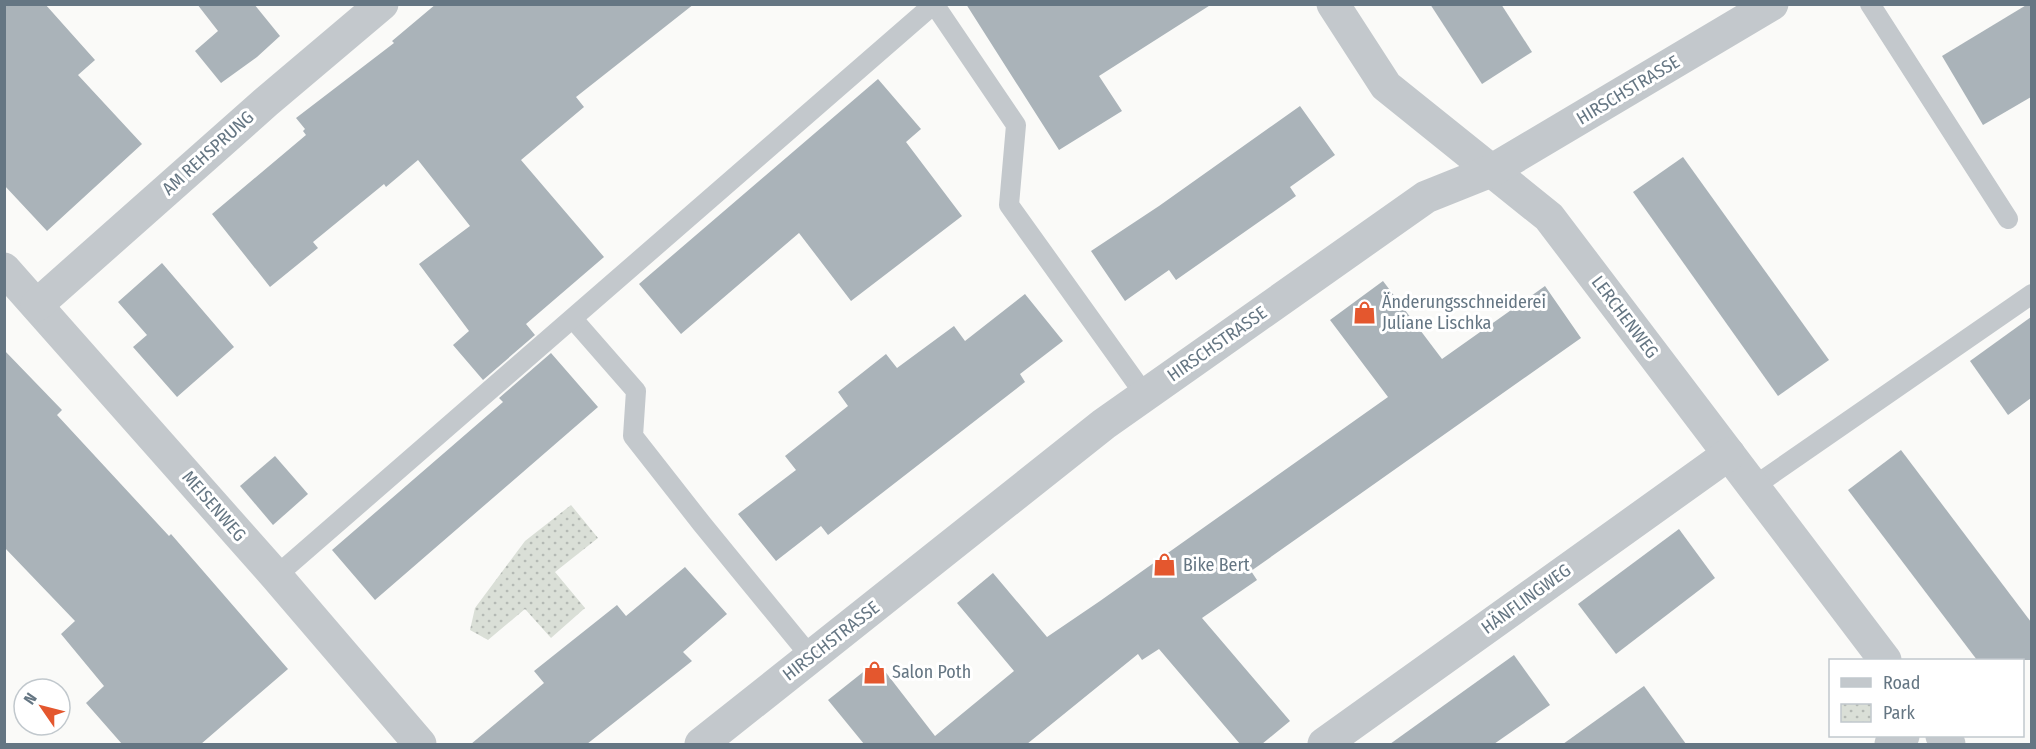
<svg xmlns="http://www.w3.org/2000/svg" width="2036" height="749" font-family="'Fira Sans Condensed',sans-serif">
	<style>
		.park { fill: url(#park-dots) }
		.building { fill: #aab3b9 }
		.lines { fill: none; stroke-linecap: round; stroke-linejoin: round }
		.service { stroke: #c3c8cc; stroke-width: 20 }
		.minor { stroke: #c3c8cc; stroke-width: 33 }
		.labels { text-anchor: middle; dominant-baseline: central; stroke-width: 6; stroke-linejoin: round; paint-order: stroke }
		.street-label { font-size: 18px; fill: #657683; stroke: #fff }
		.poi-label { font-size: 18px; fill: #657683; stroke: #fff; text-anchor: start }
	</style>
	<defs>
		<pattern id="park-dots" width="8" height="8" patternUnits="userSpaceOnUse" patternTransform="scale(1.5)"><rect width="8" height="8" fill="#dadfd7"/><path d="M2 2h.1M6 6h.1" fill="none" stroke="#b4b9b4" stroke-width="1.8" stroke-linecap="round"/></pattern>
	</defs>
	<rect width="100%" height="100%" fill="#fafaf8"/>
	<path class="park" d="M571,505L598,538L555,572L585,608L551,638L525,609L488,640L470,630L475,608L525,541Z"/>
	<g class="building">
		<path d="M4,4H45L95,60L78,75L142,144L47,231L4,185Z"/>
		<path d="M197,4H254L280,36L257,57L221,83L195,51L218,31Z"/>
		<path d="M436,4H694L576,97L584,107L521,160L604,257L526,324L535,335L483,380L453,345L469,331L419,264L470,226L418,160L386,187L384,184L313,242L318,248L270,287L212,214L306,135L303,131L305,129L296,118L394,43L392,41Z"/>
		<path d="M966,4H1212L1099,76L1122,111L1059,150Z"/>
		<path d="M1430,4H1501L1532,52L1482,84Z"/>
		<path d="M2028,4H2031V97L1983,125L1942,56Z"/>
		<path d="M878,79L921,129L906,142L962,216L851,301L799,233L681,334L639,284Z"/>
		<path d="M1300,106L1335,155L1290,187L1296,196L1176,280L1169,270L1125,301L1091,251L1159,206Z"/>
		<path d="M1683,157L1829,360L1778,396L1633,192Z"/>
		<path d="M162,263L234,347L177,397L133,347L147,335L118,302Z"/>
		<path d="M1383,281L1442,359L1545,286L1581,338L1251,571L1257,580L1202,618L1290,721L1262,744H1240L1159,649L1142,660L1138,654L1027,744H864L828,700L877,661L935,736L1014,671L957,603L993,573L1047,637L1100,601L1388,397L1330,320Z"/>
		<path d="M1025,294L1063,341L1020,374L1025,382L828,535L821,526L776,561L738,514L796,470L785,456L848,406L838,392L886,354L897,368L954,326L965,341Z"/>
		<path d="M2031,317V398L2008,415L1970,361Z"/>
		<path d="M4,350L62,410L57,415L169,536L171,534L288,669L201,744H122L86,703L104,686L61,634L75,621L4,547Z"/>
		<path d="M551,353L598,407L375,600L332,550L503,402L499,398Z"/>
		<path d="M1901,450L2031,622V660H1977L1848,490Z"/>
		<path d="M275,456L308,494L273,525L240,486Z"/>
		<path d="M1679,529L1715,578L1616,654L1578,604Z"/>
		<path d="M685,567L727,614L683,652L692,661L587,744H471L544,683L534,671L617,605L626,616Z"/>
		<path d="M1514,655L1550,705L1494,744H1390Z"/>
		<path d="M1644,686L1686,744H1563Z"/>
	</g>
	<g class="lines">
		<g class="service">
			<path d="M934,4L1016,125L1009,205L1145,395"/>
			<path d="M1870,4L2008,219"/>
			<path d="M573,319L636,391L633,436L702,524L811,657"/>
			<path d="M1753,487L2032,294"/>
			<path d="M276,576L934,4"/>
		</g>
		<g class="minor">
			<path d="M1333,4L1386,86L1549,217L1885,660"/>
			<path d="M4,269L276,576L420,744"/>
			<path d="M37,305L266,102L382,4"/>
			<path d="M1942,736L1949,744"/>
			<path d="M701,744L1104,424L1426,197L1491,171L1772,4"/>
			<path d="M1324,744L1729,454"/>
			<path d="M1891,744L1903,736"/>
		</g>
	</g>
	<defs>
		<symbol id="shop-bare" viewBox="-9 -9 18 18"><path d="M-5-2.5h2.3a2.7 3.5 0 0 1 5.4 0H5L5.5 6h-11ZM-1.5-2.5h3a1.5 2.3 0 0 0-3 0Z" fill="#e4572e" stroke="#fff" stroke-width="2.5" paint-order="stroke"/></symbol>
	</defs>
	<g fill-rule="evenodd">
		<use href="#shop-bare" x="1348" y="296" width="33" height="33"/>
		<use href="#shop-bare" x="1148" y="548" width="33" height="33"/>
		<use href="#shop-bare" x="858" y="656" width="33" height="33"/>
	</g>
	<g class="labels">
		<g class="street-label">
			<text transform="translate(1628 90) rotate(-31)">HIRSCHSTRASSE</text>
			<text transform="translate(208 153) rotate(-42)">AM REHSPRUNG</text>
			<text transform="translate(1625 317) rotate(53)">LERCHENWEG</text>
			<text transform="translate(1217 344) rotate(-35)">HIRSCHSTRASSE</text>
			<text transform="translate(214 506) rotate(49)">MEISENWEG</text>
			<text transform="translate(1526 599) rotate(-36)">HÄNFLINGWEG</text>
			<text transform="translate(831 641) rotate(-38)">HIRSCHSTRASSE</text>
		</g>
		<g class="poi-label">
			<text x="1382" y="302">Änderungsschneiderei<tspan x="1382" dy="21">Juliane Lischka</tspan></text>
			<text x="1183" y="565">Bike Bert</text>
			<text x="892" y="672">Salon Poth</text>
		</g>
	</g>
	<rect width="2036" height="749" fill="none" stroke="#657683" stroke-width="12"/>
	<rect x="1829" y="659" width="195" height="78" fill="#ffffff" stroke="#c1c8cd" stroke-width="1.5"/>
	<rect x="1841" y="678" width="30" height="9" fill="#c3c8cc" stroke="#c1c8cd" stroke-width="1.5"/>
	<text x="1883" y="689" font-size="18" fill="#657683">Road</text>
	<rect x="1841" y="704" width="30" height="18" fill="url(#park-dots)" stroke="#c1c8cd" stroke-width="1.5"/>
	<text x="1883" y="719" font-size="18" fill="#657683">Park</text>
	<g transform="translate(42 707) rotate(305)"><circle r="28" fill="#ffffff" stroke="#c1c8cd" stroke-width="1.5"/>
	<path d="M0-4.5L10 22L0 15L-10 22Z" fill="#e4572e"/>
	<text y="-9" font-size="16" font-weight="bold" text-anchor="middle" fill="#657683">N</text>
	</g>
</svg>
